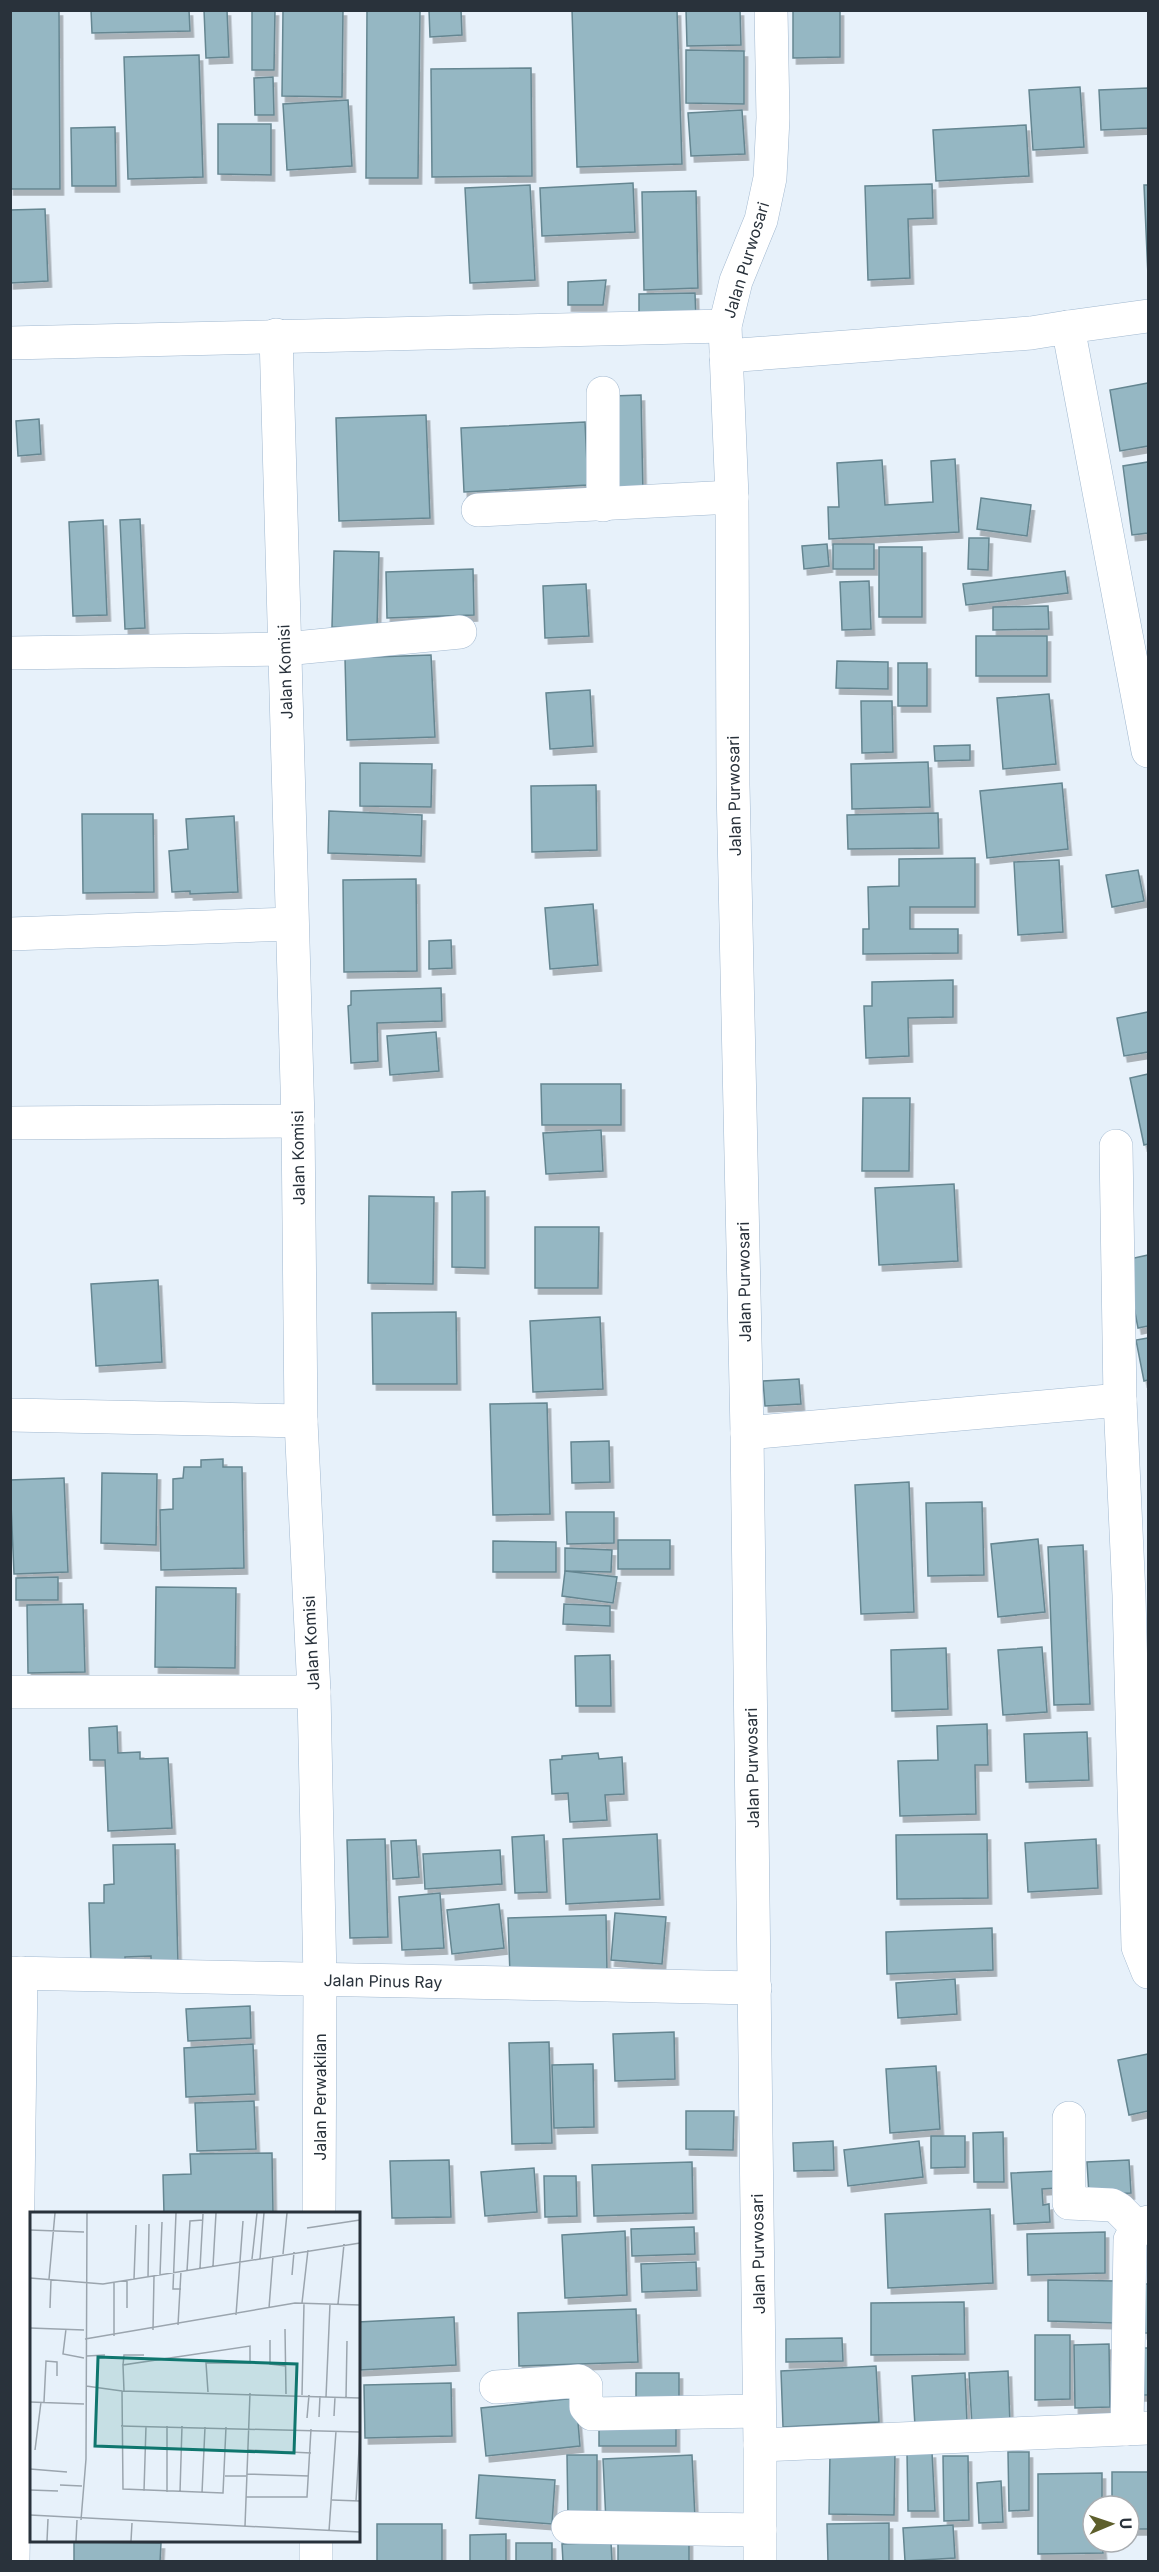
<svg xmlns="http://www.w3.org/2000/svg" width="1159" height="2572" font-family="Inter,sans-serif">
	<style>
		.building { fill: #95b7c3; stroke: #658691; stroke-width: 1.5; filter: url(#shadow) }
		.lines { fill: none; stroke-linecap: round; stroke-linejoin: round }
		.minor-casing { stroke: #a1b8cf; stroke-width: 34 }
		.minor { stroke: #fff; stroke-width: 33 }
		.labels { text-anchor: middle; dominant-baseline: central; stroke-width: 5; stroke-linejoin: round; paint-order: stroke }
		.street-label { font-size: 16px; fill: #29323b; stroke: #fff }
		.inset-road { fill: none; stroke: #9ba5ae; stroke-width: 1.5 }
		.view { fill: #0f766e; fill-opacity: 0.15; stroke: #0f766e; stroke-width: 3 }
		.inset-edge { fill: none; stroke: #29323b; stroke-width: 3 }
	</style>
	<defs>
		<filter id="shadow"><feDropShadow dx="3.5" dy="6" stdDeviation="0" flood-color="#0004"/></filter>
	</defs>
	<rect width="100%" height="100%" fill="#e7f1fa"/>
	<g class="building">
		<path d="M10,10H59L60,189H10Z"/>
		<path d="M91,10H189L190,31L92,33Z"/>
		<path d="M204,10H227L229,57L206,58Z"/>
		<path d="M252,10H275L274,70H252Z"/>
		<path d="M283,10H343L342,97L282,96Z"/>
		<path d="M367,10H420L418,178H366Z"/>
		<path d="M429,10H461L462,35L430,37Z"/>
		<path d="M572,10H677L682,164L577,167Z"/>
		<path d="M686,10H740L741,45L687,46Z"/>
		<path d="M793,10H840V57L793,58Z"/>
		<path d="M686,50L744,51V104L686,103Z"/>
		<path d="M199,55L203,177L128,179L124,57Z"/>
		<path d="M531,68L532,176L432,177L431,69Z"/>
		<path d="M273,77L274,115H255L254,78Z"/>
		<path d="M1080,87L1084,147L1033,150L1029,90Z"/>
		<path d="M1148,88V128L1101,130L1099,90Z"/>
		<path d="M348,100L352,166L287,170L283,104Z"/>
		<path d="M742,110L745,154L691,156L688,113Z"/>
		<path d="M218,124H271V175L218,174Z"/>
		<path d="M1026,125L1029,176L936,181L933,130Z"/>
		<path d="M115,127L116,186H72L71,128Z"/>
		<path d="M633,183L635,232L542,236L540,188Z"/>
		<path d="M932,184L933,218L908,219L910,278L868,280L865,186Z"/>
		<path d="M530,185L535,280L470,283L465,188Z"/>
		<path d="M1144,185H1148V276Z"/>
		<path d="M696,191L698,288L644,290L642,192Z"/>
		<path d="M45,209L48,281L10,283V210Z"/>
		<path d="M606,280L603,305H568V282Z"/>
		<path d="M695,293L696,321L639,323V294Z"/>
		<path d="M1148,383V446L1120,451L1110,390Z"/>
		<path d="M641,395L643,494L614,495L611,396Z"/>
		<path d="M426,415L430,518L339,521L336,418Z"/>
		<path d="M39,419L41,454L18,456L16,421Z"/>
		<path d="M585,422L588,485L464,492L461,428Z"/>
		<path d="M955,459L959,532L829,539L828,507H839L837,463L882,460L885,505L933,502L931,461Z"/>
		<path d="M1148,462V533L1132,535L1123,466Z"/>
		<path d="M981,498L1031,505L1027,536L977,529Z"/>
		<path d="M140,519L145,628L125,629L120,520Z"/>
		<path d="M103,520L107,615L73,616L69,522Z"/>
		<path d="M969,538H989L988,570L968,569Z"/>
		<path d="M827,544L829,566L804,569L802,546Z"/>
		<rect x="833" y="544" width="41" height="25"/>
		<rect x="879" y="547" width="43" height="70"/>
		<path d="M334,551L379,552L377,628L332,627Z"/>
		<path d="M473,569L474,615L387,618L386,572Z"/>
		<path d="M1065,571L1068,593L966,605L963,584Z"/>
		<path d="M869,581L871,629L842,630L840,582Z"/>
		<path d="M586,584L589,636L545,638L543,586Z"/>
		<path d="M1048,606L1049,629L993,630V607Z"/>
		<rect x="976" y="636" width="71" height="40"/>
		<path d="M431,655L435,737L347,740L345,658Z"/>
		<path d="M837,661L888,662V689L836,688Z"/>
		<rect x="898" y="663" width="29" height="43"/>
		<path d="M590,690L593,746L550,749L546,693Z"/>
		<path d="M1049,694L1056,764L1003,769L997,698Z"/>
		<path d="M861,701H892L893,752L862,753Z"/>
		<path d="M970,745V760L935,761L934,746Z"/>
		<path d="M928,762L930,807L852,809L851,764Z"/>
		<path d="M360,763L432,764L431,807L360,806Z"/>
		<path d="M1062,783L1068,849L987,858L980,791Z"/>
		<path d="M596,785L597,850L532,852L531,786Z"/>
		<path d="M329,811L422,815L421,856L328,853Z"/>
		<path d="M938,813L939,848L848,849L847,815Z"/>
		<path d="M82,814H153L154,892L83,893Z"/>
		<path d="M234,816L238,892L190,894V891L172,892L169,851L188,849L186,819Z"/>
		<path d="M975,858V907H910V929H958V953L863,954V929H869L868,887L899,886V859Z"/>
		<path d="M1059,860L1063,932L1018,935L1014,862Z"/>
		<path d="M1138,870L1144,901L1112,907L1106,875Z"/>
		<path d="M416,879L417,971L344,972L343,880Z"/>
		<path d="M593,904L598,965L550,969L545,908Z"/>
		<path d="M451,940L452,968L429,969V941Z"/>
		<path d="M953,980V1017L908,1018L909,1056L866,1058L864,1006H872V982Z"/>
		<path d="M441,988L442,1021L377,1023L378,1061L351,1063L348,1006L351,1005V991Z"/>
		<path d="M1148,1012V1052L1124,1056L1117,1018Z"/>
		<path d="M436,1032L439,1071L390,1075L387,1036Z"/>
		<path d="M1148,1074V1144L1144,1145L1130,1078Z"/>
		<path d="M541,1084H621V1125H542Z"/>
		<path d="M863,1098H910L909,1171H862Z"/>
		<path d="M601,1130L603,1171L546,1174L543,1133Z"/>
		<path d="M954,1184L958,1261L879,1265L875,1188Z"/>
		<path d="M485,1191V1268L452,1267V1192Z"/>
		<path d="M369,1196L434,1197L433,1284L368,1283Z"/>
		<path d="M535,1227H599L598,1288H535Z"/>
		<path d="M1148,1255V1326L1138,1328L1125,1260Z"/>
		<path d="M158,1280L162,1362L96,1366L91,1284Z"/>
		<path d="M456,1312L457,1384H373L372,1313Z"/>
		<path d="M600,1317L603,1389L533,1392L530,1321Z"/>
		<path d="M1148,1338V1380L1144,1381L1136,1340Z"/>
		<path d="M799,1379L801,1404L765,1406L763,1381Z"/>
		<path d="M547,1403L550,1514L493,1515L490,1404Z"/>
		<path d="M609,1441L610,1482L572,1483L571,1442Z"/>
		<path d="M223,1459V1467H242L244,1568L161,1570L160,1510L173,1509V1479L183,1478L184,1467H201V1460Z"/>
		<path d="M102,1473L157,1474L156,1545L101,1543Z"/>
		<path d="M64,1478L68,1572L14,1574L10,1480Z"/>
		<path d="M909,1482L914,1612L861,1614L855,1485Z"/>
		<path d="M982,1502L984,1575L928,1576L926,1503Z"/>
		<path d="M566,1512H614V1543L567,1544Z"/>
		<path d="M1038,1539L1045,1612L998,1617L991,1544Z"/>
		<rect x="618" y="1540" width="52" height="29"/>
		<path d="M493,1541L556,1542V1572H493Z"/>
		<path d="M1083,1545L1090,1704L1054,1705L1048,1547Z"/>
		<path d="M565,1548L612,1550L611,1572L565,1571Z"/>
		<path d="M565,1571L617,1577L613,1603L562,1596Z"/>
		<path d="M58,1577V1600H16V1578Z"/>
		<path d="M156,1587L236,1588L235,1668L155,1667Z"/>
		<path d="M83,1604L85,1672L28,1673L27,1605Z"/>
		<path d="M564,1604L610,1606V1626L563,1624Z"/>
		<path d="M1042,1647L1047,1712L1003,1715L998,1650Z"/>
		<path d="M946,1648L948,1709L892,1711L891,1650Z"/>
		<path d="M610,1655L611,1706H576L575,1656Z"/>
		<path d="M987,1724L988,1765H975L976,1814L900,1816L898,1761L938,1760L937,1726Z"/>
		<path d="M117,1726L118,1753L140,1752V1759L168,1758L172,1828L108,1831L105,1760H90L89,1728Z"/>
		<path d="M1087,1732L1089,1780L1026,1782L1024,1734Z"/>
		<path d="M598,1753L599,1759L622,1757L624,1794L605,1795L607,1820L570,1822L568,1793L552,1794L550,1760L562,1759V1756Z"/>
		<path d="M657,1834L660,1899L566,1904L563,1839Z"/>
		<path d="M987,1834L988,1898L897,1899L896,1835Z"/>
		<path d="M544,1835L547,1892L515,1893L512,1837Z"/>
		<path d="M385,1839L388,1937L350,1938L347,1840Z"/>
		<path d="M1096,1839L1098,1888L1028,1892L1025,1843Z"/>
		<path d="M416,1840L419,1877L393,1879L391,1841Z"/>
		<path d="M175,1844L178,1965L151,1966V1956L125,1957V1966L91,1967L89,1903H104V1885L114,1884L113,1845Z"/>
		<path d="M500,1850L502,1884L425,1889L423,1854Z"/>
		<path d="M440,1893L444,1948L402,1950L399,1897Z"/>
		<path d="M499,1904L504,1948L452,1954L447,1910Z"/>
		<path d="M615,1913L666,1917L662,1964L611,1960Z"/>
		<path d="M606,1915L607,1972L510,1975L508,1918Z"/>
		<path d="M992,1928L993,1970L887,1974L886,1932Z"/>
		<path d="M955,1979L957,2014L898,2018L896,1983Z"/>
		<path d="M250,2006L251,2038L188,2041L186,2009Z"/>
		<path d="M674,2032L675,2079L615,2081L613,2034Z"/>
		<path d="M549,2042L552,2143L512,2144L509,2043Z"/>
		<path d="M253,2044L255,2094L186,2097L184,2048Z"/>
		<path d="M1148,2054V2111L1129,2115L1118,2060Z"/>
		<path d="M593,2064L594,2127L554,2128L552,2065Z"/>
		<path d="M936,2066L940,2129L890,2133L886,2069Z"/>
		<path d="M254,2101L256,2149L197,2151L195,2103Z"/>
		<path d="M686,2111H734L733,2150L686,2149Z"/>
		<path d="M1003,2132L1004,2182H974L973,2133Z"/>
		<path d="M931,2136H965V2167L931,2168Z"/>
		<path d="M833,2141L834,2170L794,2171L793,2143Z"/>
		<path d="M919,2141L923,2177L848,2186L844,2150Z"/>
		<path d="M272,2153L273,2214H164L163,2175L191,2174L190,2154Z"/>
		<path d="M449,2160L451,2217L392,2218L390,2161Z"/>
		<path d="M1129,2160L1131,2193L1089,2195L1087,2162Z"/>
		<path d="M692,2162L693,2213L594,2216L592,2165Z"/>
		<path d="M534,2168L537,2212L485,2216L481,2172Z"/>
		<path d="M1057,2171L1058,2188L1042,2189L1043,2205L1049,2204L1050,2222L1014,2224L1011,2173Z"/>
		<path d="M544,2176H576L577,2216L545,2217Z"/>
		<path d="M990,2209L993,2283L888,2288L885,2214Z"/>
		<path d="M694,2227L695,2254L632,2256L631,2229Z"/>
		<path d="M625,2231L627,2295L565,2298L562,2235Z"/>
		<path d="M1105,2232V2273L1028,2275L1027,2234Z"/>
		<path d="M696,2262L697,2290L642,2292L641,2264Z"/>
		<path d="M1048,2280L1117,2281L1116,2323L1048,2321Z"/>
		<path d="M1141,2284H1148V2333H1144Z"/>
		<path d="M964,2302L965,2354L871,2355V2303Z"/>
		<path d="M636,2309L638,2362L519,2366L518,2313Z"/>
		<path d="M454,2317L456,2365L359,2370L358,2322Z"/>
		<path d="M1035,2335H1070V2399L1035,2400Z"/>
		<path d="M842,2338L843,2361L786,2362V2339Z"/>
		<path d="M1109,2344L1110,2407L1075,2408L1074,2345Z"/>
		<path d="M1141,2348H1148V2395H1140Z"/>
		<path d="M876,2366L879,2422L783,2427L781,2371Z"/>
		<path d="M1008,2371L1010,2424L972,2426L969,2373Z"/>
		<rect x="636" y="2373" width="43" height="36"/>
		<path d="M965,2373L967,2423L915,2426L912,2376Z"/>
		<path d="M451,2383L452,2436L365,2438L364,2385Z"/>
		<path d="M576,2398L580,2446L486,2456L481,2408Z"/>
		<rect x="599" y="2421" width="77" height="25"/>
		<path d="M830,2452L895,2453L894,2515L829,2514Z"/>
		<path d="M932,2452L935,2511H908L907,2453Z"/>
		<path d="M1008,2452H1029V2510L1009,2511Z"/>
		<path d="M567,2455H597V2518L568,2519Z"/>
		<path d="M692,2455L695,2518L606,2522L603,2459Z"/>
		<path d="M943,2456H968L969,2520L944,2521Z"/>
		<path d="M1112,2472H1148V2529H1129V2506H1112Z"/>
		<path d="M1102,2473V2506H1093V2542H1102L1103,2553L1038,2554V2474Z"/>
		<path d="M479,2475L555,2480L552,2524L476,2518Z"/>
		<path d="M1001,2481L1003,2522L979,2523L977,2483Z"/>
		<path d="M889,2523V2562H828L827,2524Z"/>
		<rect x="377" y="2524" width="65" height="38"/>
		<path d="M953,2525L955,2558L905,2561L903,2528Z"/>
		<rect x="618" y="2532" width="71" height="30"/>
		<path d="M506,2534V2562H470V2535Z"/>
		<path d="M74,2542L161,2543L160,2562H74Z"/>
		<path d="M611,2542L612,2562H563L562,2544Z"/>
		<rect x="516" y="2543" width="36" height="19"/>
	</g>
	<g class="lines">
		<defs>
			<g id="minor">
				<path d="M1068,327L1148,316"/>
				<path d="M276,335L298,1121L301,1421L314,1692L320,1980L319,2214"/>
				<path d="M10,343L725,326"/>
				<path d="M726,356L1031,333L1068,327L1148,751"/>
				<path d="M603,393V505"/>
				<path d="M478,510L732,497"/>
				<path d="M10,653L285,649L460,632"/>
				<path d="M10,934L292,924"/>
				<path d="M10,1123L298,1121"/>
				<path d="M1116,1146L1120,1400"/>
				<path d="M10,1415L301,1421"/>
				<path d="M747,1433L1120,1400L1129,1595L1138,1947L1148,1972"/>
				<path d="M10,1692H314"/>
				<path d="M10,1973L755,1988"/>
				<path d="M1069,2118V2203L1112,2205L1119,2209L1138,2228"/>
				<path d="M496,2387L579,2381L586,2386V2407L592,2414L759,2411"/>
				<path d="M1127,2429L1130,2240L1138,2228L1148,2222"/>
				<path d="M760,2445L1148,2428"/>
				<path d="M568,2527L760,2530"/>
				<path d="M13,2562L21,1973"/>
				<path d="M316,2562V2540"/>
				<path d="M760,2562V2445L747,1433L733,785L732,497L725,326L736,281L761,220L770,178L773,118L771,10"/>
			</g>
		</defs>
		<use href="#minor" class="minor-casing"/>
		<use href="#minor" class="minor"/>
	</g>
	<g class="labels">
		<g class="street-label">
			<text transform="translate(746 260) rotate(-73)">Jalan Purwosari</text>
			<text transform="translate(285 672) rotate(-92)">Jalan Komisi</text>
			<text transform="translate(734 796) rotate(-91)">Jalan Purwosari</text>
			<text transform="translate(298 1158) rotate(-91)">Jalan Komisi</text>
			<text transform="translate(744 1282) rotate(-91)">Jalan Purwosari</text>
			<text transform="translate(311 1643) rotate(-93)">Jalan Komisi</text>
			<text transform="translate(752 1768) rotate(-91)">Jalan Purwosari</text>
			<text transform="translate(383 1981) rotate(1)">Jalan Pinus Ray</text>
			<text transform="translate(320 2097) rotate(-90)">Jalan Perwakilan</text>
			<text transform="translate(758 2254) rotate(-91)">Jalan Purwosari</text>
		</g>
	</g>
	<g transform="translate(30 2212)">
		<rect width="330" height="330" fill="#e7f1fa"/>
		<path class="inset-road" d="M146,1L143,77H151M277,16L330,8M0,18L54,20M253,42L257,1M222,47L227,1M230,47L234,1M183,54L186,1M170,56L173,2M157,59L160,9L173,8M130,63L132,10M262,63L264,40M118,65L119,12M0,66L73,72L330,31M19,67L25,1M104,67L106,13M272,91L278,38M308,92L314,32M20,96L21,68M97,96V68M239,96L243,44M206,103L213,9M148,113L151,59M0,116L54,118M36,117L33,142L54,146M255,117L256,182M123,118L124,64M84,124V70M55,127L265,91L330,93M240,128V152L256,154M57,144L75,143M93,153L94,143H114M56,174L92,179L330,186M92,179L93,277L193,281L196,215M94,179L93,153L220,134V151H176L178,180M272,183L274,91M296,185L300,92M316,186L317,129M0,190L54,192M14,190L16,149L27,150V164M304,204L305,185M289,205L290,184M277,206L279,183M91,214L330,220M137,214V280M5,238L11,190M217,238L281,241M0,257L37,260M217,262L279,264M195,264H216M30,273L52,274M0,278L28,279M114,279L116,214M150,280L152,214M172,281L175,215M216,285H277L281,217M302,288L330,289M326,289L330,220M0,303L330,320M51,308L56,247L57,1M215,314L220,181M299,319L306,219M17,329L18,307M46,329L47,308M101,329L102,311"/>
		<path class="view" d="M68,145L267,152L264,241L65,234Z"/>
		<rect width="330" height="330" class="inset-edge"/>
	</g>
	<rect width="1159" height="2572" fill="none" stroke="#29323b" stroke-width="24"/>
	<g transform="translate(1111 2524) rotate(88)"><circle r="28" fill="#ffffff" stroke="#a9adb1" stroke-width="1.5"/>
	<path d="M0-4.5L10 22L0 15L-10 22Z" fill="#5e5f2c"/>
	<text y="-9" font-size="16" font-weight="bold" text-anchor="middle" fill="#29323b">U</text>
	</g>
</svg>
